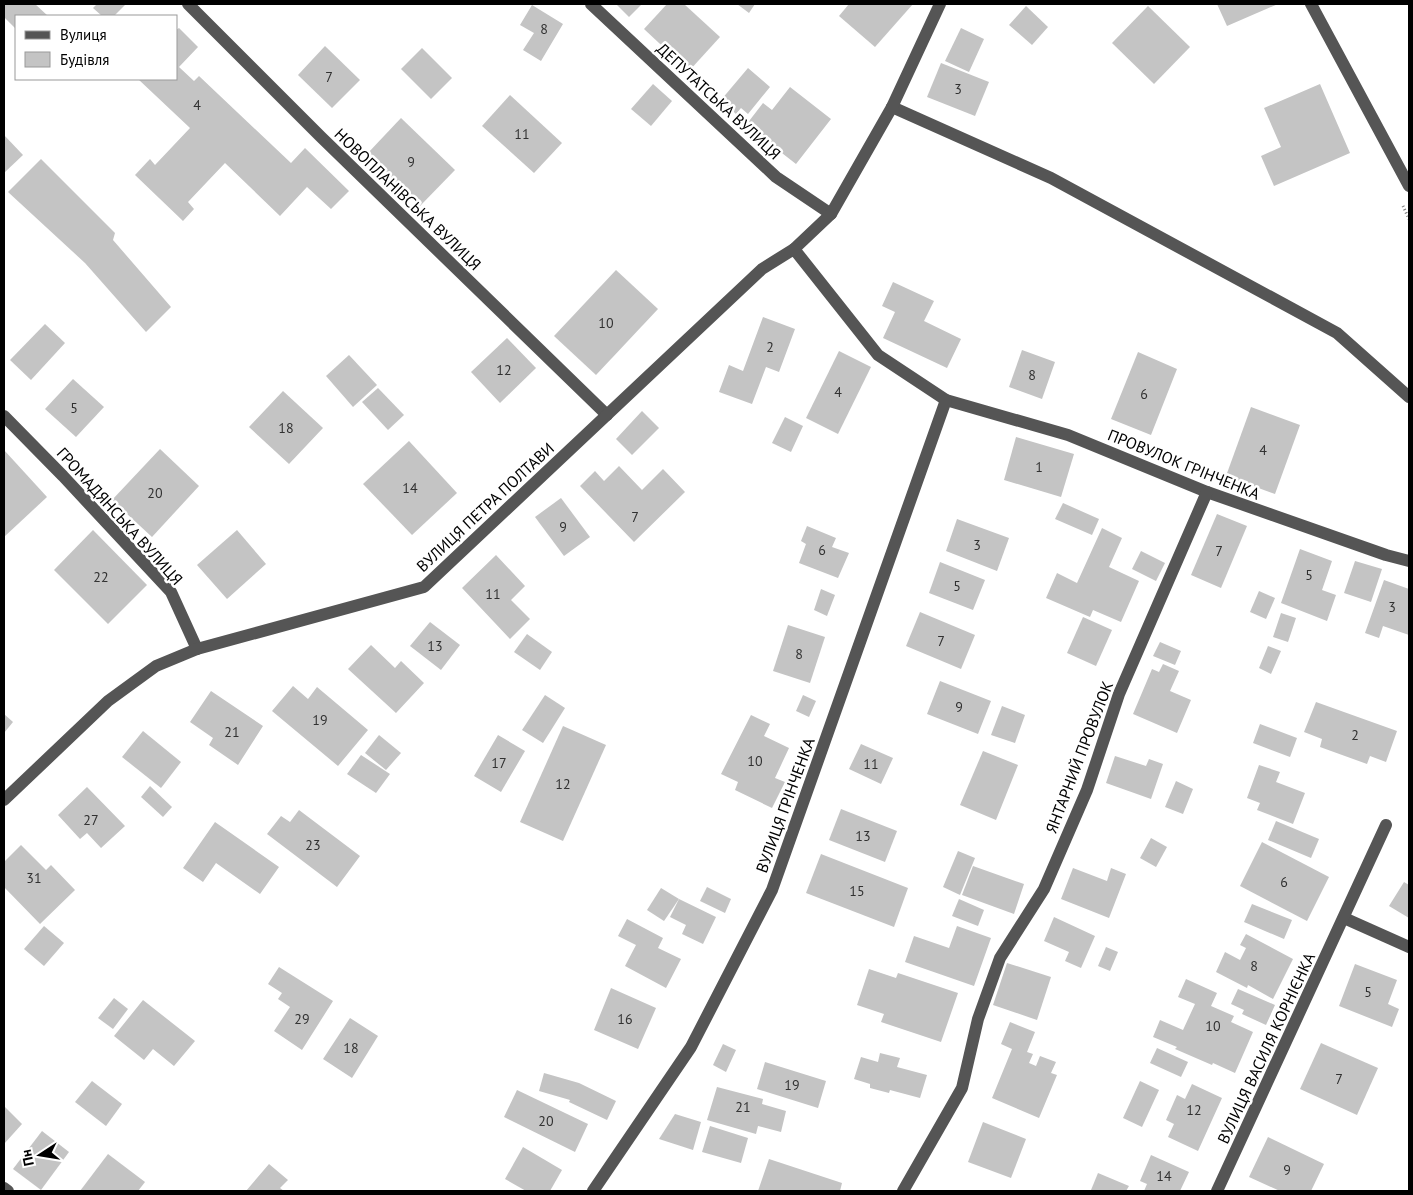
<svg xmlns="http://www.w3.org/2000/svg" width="1413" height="1195" font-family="'PT Sans',sans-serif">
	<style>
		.building { fill: #c4c4c4 }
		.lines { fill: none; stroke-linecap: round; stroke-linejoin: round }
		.path { stroke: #777; stroke-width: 3; stroke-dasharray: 1 2.5; stroke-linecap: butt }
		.minor { stroke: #555; stroke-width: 12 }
		.labels { text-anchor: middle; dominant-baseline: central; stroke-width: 5; stroke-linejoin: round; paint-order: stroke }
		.number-label { font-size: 14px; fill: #313131 }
		.street-label { font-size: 16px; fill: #000; stroke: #fff }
	</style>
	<rect width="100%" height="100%" fill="#fff"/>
	<g class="building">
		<path d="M4,4H35L48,16H16V29L4,17Z"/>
		<path d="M97,4H126L114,16H102L93,8Z"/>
		<path d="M616,4H642L629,17Z"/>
		<path d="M667,4H684L720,37L689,71L644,29Z"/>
		<path d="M737,4H755L749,13Z"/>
		<path d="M849,4H913L875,47L839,16Z"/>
		<path d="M1217,4H1278L1227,26Z"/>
		<path d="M532,5L563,24L541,61L523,50L534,33L520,25Z"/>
		<path d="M1026,6L1048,27L1032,45L1009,25Z"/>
		<path d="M1148,6L1190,47L1154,84L1112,43Z"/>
		<path d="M179,28L198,47L179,67L194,81L199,76L291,163L305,148L349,191L331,209L307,187L280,216L225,163L188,202L194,209L183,221L135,175L150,159L155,165L190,128L138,79H176V30Z"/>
		<path d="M961,28L984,39L969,72L945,61Z"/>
		<path d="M325,46L360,80L332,108L298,75Z"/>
		<path d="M422,48L452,78L431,99L401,69Z"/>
		<path d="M941,63L989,82L975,116L927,97Z"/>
		<path d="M748,68L770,87L748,114L741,108L736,114L721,100Z"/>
		<path d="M653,84L672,101L651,126L631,109Z"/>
		<path d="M1320,84L1350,153L1274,186L1261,156L1281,147L1264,108Z"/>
		<path d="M790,87L831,119L796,164L746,125L763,103L772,110Z"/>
		<path d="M510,95L562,143L534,173L482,126Z"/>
		<path d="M401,118L455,170L420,206L367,154Z"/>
		<path d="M4,135L23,155L4,173Z"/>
		<path d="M41,159L115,233L113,240L171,307L146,332L85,263L8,192Z"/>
		<path d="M616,270L658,309L596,375L554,336Z"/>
		<path d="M893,282L934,301L924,321L961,339L947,368L883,338L895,312L882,306Z"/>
		<path d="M763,317L795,329L779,372L766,367L752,404L719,392L729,365L743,371Z"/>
		<path d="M45,324L65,343L31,380L10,360Z"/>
		<path d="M507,338L536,368L500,403L471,372Z"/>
		<path d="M1022,350L1055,362L1042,399L1009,387Z"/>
		<path d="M839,351L871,367L838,434L806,418Z"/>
		<path d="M1138,352L1177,369L1151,435L1111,419Z"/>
		<path d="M349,355L377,385L353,407L326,376Z"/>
		<path d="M73,379L104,407L76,437L45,409Z"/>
		<path d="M378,388L404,415L388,430L362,402Z"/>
		<path d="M283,391L323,428L289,464L249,427Z"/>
		<path d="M1251,407L1300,425L1275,494L1226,476Z"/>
		<path d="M642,411L659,428L632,455L616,439Z"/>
		<path d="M785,417L803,426L791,452L772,443Z"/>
		<path d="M1016,437L1074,454L1061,497L1004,480Z"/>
		<path d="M409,441L457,493L412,535L363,484Z"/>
		<path d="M160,449L199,486L152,537L112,500Z"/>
		<path d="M4,450L47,497L4,537Z"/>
		<path d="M619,466L642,490L663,469L685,492L634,542L580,486L595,471L604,481Z"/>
		<path d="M561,498L590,537L564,556L535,517Z"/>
		<path d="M1063,503L1099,519L1092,535L1055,519Z"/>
		<path d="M1217,514L1247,526L1221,588L1191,575Z"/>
		<path d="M957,519L1009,538L997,571L946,551Z"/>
		<path d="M807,526L836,538L832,547L849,553L838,578L799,563L806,544L801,541Z"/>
		<path d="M1102,528L1122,538L1109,567L1139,581L1121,622L1093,610L1090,617L1046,598L1057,573L1077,583Z"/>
		<path d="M93,530L147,585L108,624L54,570Z"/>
		<path d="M237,530L266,564L227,599L197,565Z"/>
		<path d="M1300,549L1332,561L1322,590L1336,595L1327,621L1281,603Z"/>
		<path d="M1141,551L1165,563L1156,581L1132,569Z"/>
		<path d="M496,555L525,586L511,600L530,619L510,639L462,588Z"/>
		<path d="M1355,561L1382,569L1371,602L1344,593Z"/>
		<path d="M940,562L985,580L973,610L929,593Z"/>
		<path d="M1384,580L1409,589V635L1383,626L1379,638L1365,633Z"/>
		<path d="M821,589L835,595L827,616L814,610Z"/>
		<path d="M1259,591L1275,598L1266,619L1250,612Z"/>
		<path d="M920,612L975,635L961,669L906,646Z"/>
		<path d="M1281,613L1296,618L1288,642L1273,637Z"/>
		<path d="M1083,617L1112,630L1096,666L1067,653Z"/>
		<path d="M430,622L460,645L441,670L410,646Z"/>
		<path d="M788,625L825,637L810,683L773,671Z"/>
		<path d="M527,634L552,652L540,670L514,652Z"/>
		<path d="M1160,642L1181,651L1175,665L1153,656Z"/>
		<path d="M371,645L395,668L401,661L424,683L396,713L348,669Z"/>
		<path d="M1268,646L1281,651L1271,674L1259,668Z"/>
		<path d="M1163,664L1179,671L1170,691L1191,700L1177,733L1133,714L1152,669L1159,672Z"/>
		<path d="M940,681L991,701L978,734L927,714Z"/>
		<path d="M293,686L308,699L317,687L368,730L338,766L272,711Z"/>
		<path d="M211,691L263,726L238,765L209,745L213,738L190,722Z"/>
		<path d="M545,695L565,708L543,743L522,730Z"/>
		<path d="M803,695L816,701L809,717L796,711Z"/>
		<path d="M1316,702L1397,731L1386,762L1370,756L1367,764L1320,747L1322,739L1304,732Z"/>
		<path d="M1002,706L1025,715L1015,743L991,735Z"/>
		<path d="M4,714L13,722L4,733Z"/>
		<path d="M751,715L770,724L764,736L789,748L775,778L785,782L772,808L735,790L738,782L721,774Z"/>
		<path d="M1260,724L1297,738L1290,757L1253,743Z"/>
		<path d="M563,726L606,745L563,841L520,822Z"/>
		<path d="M143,731L181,762L161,788L122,757Z"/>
		<path d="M379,735L401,753L386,770L365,753Z"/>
		<path d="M498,735L525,751L501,792L474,776Z"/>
		<path d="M861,744L893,758L881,784L849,769Z"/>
		<path d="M983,751L1018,765L996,820L960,805Z"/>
		<path d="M361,755L390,774L376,793L347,774Z"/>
		<path d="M1115,756L1146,766L1149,759L1163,764L1151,799L1106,783Z"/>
		<path d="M1259,765L1280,772L1276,782L1305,793L1293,824L1257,810L1260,803L1247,798Z"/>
		<path d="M1176,781L1193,789L1183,814L1165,807Z"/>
		<path d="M150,786L172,807L163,817L141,797Z"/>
		<path d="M87,787L125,826L101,848L87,833L80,839L58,815Z"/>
		<path d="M841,809L897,831L885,862L829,840Z"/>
		<path d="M299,810L360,856L337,887L267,834L281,816L290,822Z"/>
		<path d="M1276,821L1319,839L1311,858L1268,840Z"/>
		<path d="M215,822L279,867L260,894L216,863L203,882L183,868Z"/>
		<path d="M1151,838L1167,847L1156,867L1140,858Z"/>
		<path d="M1262,842L1329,877L1307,921L1240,886Z"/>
		<path d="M21,845L46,870L51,865L75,890L40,924L4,887V862Z"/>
		<path d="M958,851L975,858L960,895L943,887Z"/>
		<path d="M821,854L908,888L894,927L806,893Z"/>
		<path d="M973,866L1024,884L1014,914L962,895Z"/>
		<path d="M1073,868L1107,881L1111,868L1126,874L1109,918L1061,899Z"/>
		<path d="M1404,882L1409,885V918L1389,906Z"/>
		<path d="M707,887L731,899L725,913L700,901Z"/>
		<path d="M661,888L679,899L664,921L647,910Z"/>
		<path d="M679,899L716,917L703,944L682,934L686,925L670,917Z"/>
		<path d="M959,899L984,910L978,926L952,916Z"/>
		<path d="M1252,904L1292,920L1284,939L1244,922Z"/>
		<path d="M1054,917L1095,936L1081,968L1065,961L1069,952L1044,941Z"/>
		<path d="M627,919L663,938L658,948L681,959L666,988L625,966L636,945L618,936Z"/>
		<path d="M44,926L64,943L44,966L24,949Z"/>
		<path d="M957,926L991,938L974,986L905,962L914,936L949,948Z"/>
		<path d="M1246,934L1293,959L1273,999L1248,985L1247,988L1216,972L1225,952L1240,960L1246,948L1240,945Z"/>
		<path d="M1106,947L1118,952L1110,971L1098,966Z"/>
		<path d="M1007,963L1051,977L1037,1020L993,1005Z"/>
		<path d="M1355,964L1397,980L1388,1004L1399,1009L1392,1027L1339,1006Z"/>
		<path d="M279,967L333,1001L302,1050L274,1031L290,1007L278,999L282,993L268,984Z"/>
		<path d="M869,969L896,978L898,973L958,993L941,1042L881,1022L884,1014L857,1005Z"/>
		<path d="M1186,979L1217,993L1211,1006L1234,1016L1231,1022L1253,1032L1235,1073L1213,1063L1212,1065L1175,1049L1177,1047L1153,1037L1160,1020L1183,1030L1195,1004L1178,997Z"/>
		<path d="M611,988L656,1008L638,1049L594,1030Z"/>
		<path d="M1238,989L1275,1005L1266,1025L1242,1014L1244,1010L1231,1004Z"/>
		<path d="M114,998L128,1009L113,1029L98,1018Z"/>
		<path d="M143,1000L195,1041L174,1066L153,1049L144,1060L114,1036Z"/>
		<path d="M350,1018L378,1036L352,1078L323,1059Z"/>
		<path d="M1010,1022L1035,1032L1027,1052L1033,1054L1029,1063L1036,1066L1040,1056L1056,1062L1051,1073L1057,1075L1039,1118L992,1098L1012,1049L1001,1044Z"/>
		<path d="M1321,1043L1378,1068L1357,1115L1300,1089Z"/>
		<path d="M723,1044L736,1050L726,1072L713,1065Z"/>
		<path d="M1157,1048L1188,1062L1181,1077L1150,1063Z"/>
		<path d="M880,1053L900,1058L897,1067L927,1075L920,1098L890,1090L889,1093L870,1088V1084L854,1079L861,1057L878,1062Z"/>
		<path d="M765,1062L826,1081L818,1108L757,1089Z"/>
		<path d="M544,1073L579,1083L616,1101L607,1120L569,1102L570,1100L539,1091Z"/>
		<path d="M92,1081L122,1104L106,1126L75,1102Z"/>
		<path d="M1140,1081L1159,1090L1142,1127L1123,1118Z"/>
		<path d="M1192,1084L1222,1098L1198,1151L1168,1137L1174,1124L1166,1120L1177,1095L1185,1099Z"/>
		<path d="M717,1087L763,1099L762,1104L786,1111L781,1132L758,1126L756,1134L707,1120Z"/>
		<path d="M517,1090L588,1124L575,1152L504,1117Z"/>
		<path d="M4,1106L22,1124L4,1144Z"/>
		<path d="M675,1114L701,1122L693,1150L659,1139Z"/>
		<path d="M983,1122L1026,1139L1011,1178L968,1162Z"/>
		<path d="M710,1126L748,1138L741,1163L702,1152Z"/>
		<path d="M42,1131L69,1152L41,1190L13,1169Z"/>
		<path d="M1268,1137L1324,1164L1311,1191H1280L1249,1177Z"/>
		<path d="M523,1147L562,1170L550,1191H526L505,1179Z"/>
		<path d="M108,1154L145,1182L138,1191H80Z"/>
		<path d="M1151,1155L1189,1172L1180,1191H1144L1147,1184L1140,1181Z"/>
		<path d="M769,1159L842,1183L840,1191H758Z"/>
		<path d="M269,1164L288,1180L280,1188L284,1191H246Z"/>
		<path d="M1098,1173L1129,1186L1126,1191H1095L1091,1190Z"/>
	</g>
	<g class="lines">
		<path class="path" d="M1403,206L1409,219"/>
		<g class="minor">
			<path d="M188,4L321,137L607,415"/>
			<path d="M591,4L776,177L831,214"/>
			<path d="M1311,4L1409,186"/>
			<path d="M892,107L1051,178L1337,333L1409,397"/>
			<path d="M794,249L831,214L892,107L940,4"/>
			<path d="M4,416L63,476L171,592L197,649"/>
			<path d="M4,800L108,701L156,666L197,649L424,587L762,269L794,249L878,355L946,400L1068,435L1207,492L1386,555L1409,561"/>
			<path d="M1344,918L1409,947"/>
			<path d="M4,1188L8,1191"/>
			<path d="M593,1191L691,1047L772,890L946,400"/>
			<path d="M903,1191L962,1088L978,1019L1000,958L1044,889L1087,790L1119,694L1207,492"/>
			<path d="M1217,1191L1386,825"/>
		</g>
	</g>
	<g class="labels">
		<g class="number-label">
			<text x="544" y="29">8</text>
			<text x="329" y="77">7</text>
			<text x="958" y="89">3</text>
			<text x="197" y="105">4</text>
			<text x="522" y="134">11</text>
			<text x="411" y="162">9</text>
			<text x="606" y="323">10</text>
			<text x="770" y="347">2</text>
			<text x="504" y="370">12</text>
			<text x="1032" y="375">8</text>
			<text x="838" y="392">4</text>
			<text x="1144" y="394">6</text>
			<text x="74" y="408">5</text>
			<text x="286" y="428">18</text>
			<text x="1263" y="450">4</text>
			<text x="1039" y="467">1</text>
			<text x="410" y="488">14</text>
			<text x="155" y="493">20</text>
			<text x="635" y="517">7</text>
			<text x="563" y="527">9</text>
			<text x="977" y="545">3</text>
			<text x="822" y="550">6</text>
			<text x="1219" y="551">7</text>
			<text x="1309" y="575">5</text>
			<text x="101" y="577">22</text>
			<text x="957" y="586">5</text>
			<text x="493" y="594">11</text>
			<text x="1392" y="607">3</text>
			<text x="941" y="641">7</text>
			<text x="435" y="646">13</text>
			<text x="799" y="654">8</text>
			<text x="959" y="707">9</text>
			<text x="320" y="720">19</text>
			<text x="232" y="732">21</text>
			<text x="1355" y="735">2</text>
			<text x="755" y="761">10</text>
			<text x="499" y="763">17</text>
			<text x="871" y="764">11</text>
			<text x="563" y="784">12</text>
			<text x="91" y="820">27</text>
			<text x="863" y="836">13</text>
			<text x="313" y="845">23</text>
			<text x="34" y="878">31</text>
			<text x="1284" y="882">6</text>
			<text x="857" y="891">15</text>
			<text x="1254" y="966">8</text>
			<text x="1368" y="992">5</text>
			<text x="302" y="1019">29</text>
			<text x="625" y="1019">16</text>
			<text x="1213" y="1026">10</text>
			<text x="351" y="1048">18</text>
			<text x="1339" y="1079">7</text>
			<text x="792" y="1085">19</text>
			<text x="743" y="1107">21</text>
			<text x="1194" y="1110">12</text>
			<text x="546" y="1121">20</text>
			<text x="1287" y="1170">9</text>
			<text x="1164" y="1176">14</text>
		</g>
		<g class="street-label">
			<text transform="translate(719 101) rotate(43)">ДЕПУТАТСЬКА ВУЛИЦЯ</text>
			<text transform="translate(408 199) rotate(44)">НОВОПЛАНІВСЬКА ВУЛИЦЯ</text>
			<text transform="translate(1184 464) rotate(22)">ПРОВУЛОК ГРІНЧЕНКА</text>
			<text transform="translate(485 507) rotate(-43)">ВУЛИЦЯ ПЕТРА ПОЛТАВИ</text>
			<text transform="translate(120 516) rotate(48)">ГРОМАДЯНСЬКА ВУЛИЦЯ</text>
			<text transform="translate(1079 757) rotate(-69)">ЯНТАРНИЙ ПРОВУЛОК</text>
			<text transform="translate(785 805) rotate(-70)">ВУЛИЦЯ ГРІНЧЕНКА</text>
			<text transform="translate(1266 1048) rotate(-65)">ВУЛИЦЯ ВАСИЛЯ КОРНІЄНКА</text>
		</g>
	</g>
	<rect width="1413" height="1195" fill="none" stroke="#000000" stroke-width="10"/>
	<rect x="15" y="15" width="162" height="65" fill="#ffffff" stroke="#999999"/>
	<rect x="25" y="31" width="25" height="8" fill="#555555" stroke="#999999"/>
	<text x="60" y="40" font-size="15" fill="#000000">Вулиця</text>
	<rect x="25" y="52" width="25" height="15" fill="#c4c4c4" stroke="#999999"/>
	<text x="60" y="65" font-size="15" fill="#000000">Будівля</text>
	<g transform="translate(40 1155) rotate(258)" stroke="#ffffff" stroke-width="4" paint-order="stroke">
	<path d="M0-4L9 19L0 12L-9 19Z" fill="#000000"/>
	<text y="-8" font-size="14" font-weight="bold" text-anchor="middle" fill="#000000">Пн</text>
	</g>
</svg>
